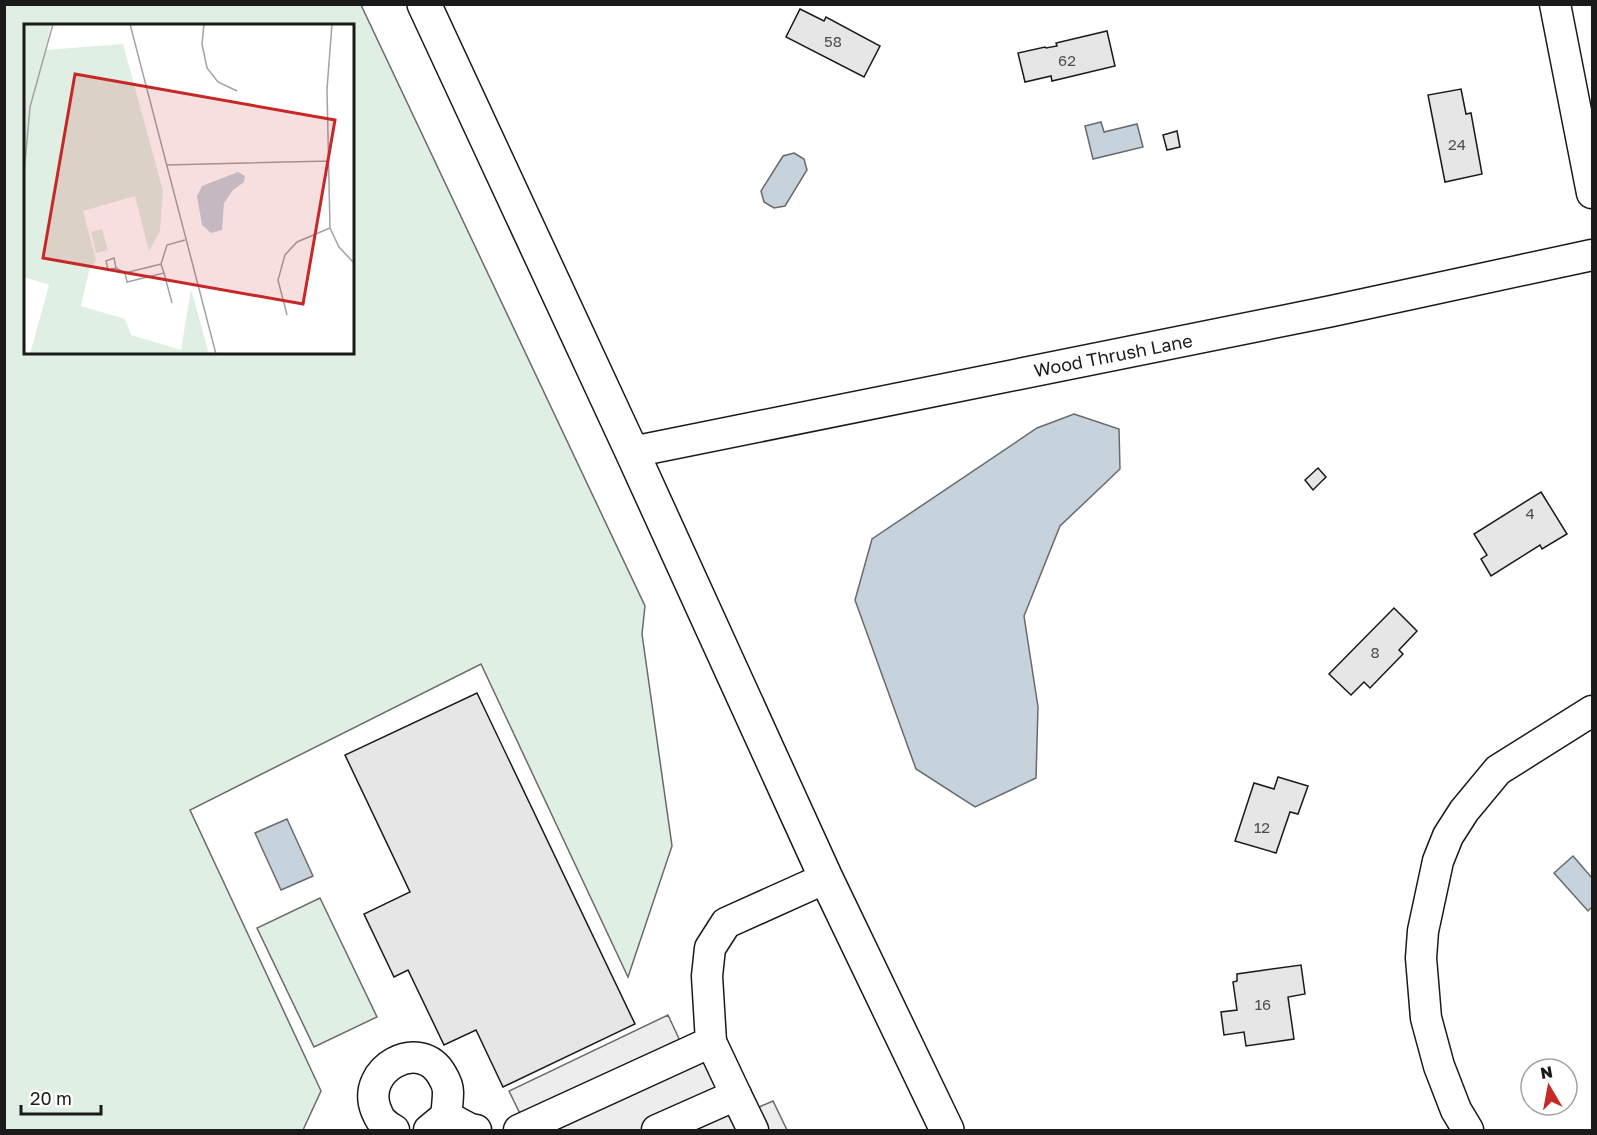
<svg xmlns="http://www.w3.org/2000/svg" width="1597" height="1135" font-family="'Golos Text',sans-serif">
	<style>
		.green { fill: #e0efe3; stroke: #6a6a6a; stroke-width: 1.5; fill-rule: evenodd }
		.parking { fill: #ededed; stroke: #6a6a6a; stroke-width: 1.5 }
		.water { fill: #c6d2dc; stroke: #6a6a6a; stroke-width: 1.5 }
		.building { fill: #e6e6e6; stroke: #1a1a1a; stroke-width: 1.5 }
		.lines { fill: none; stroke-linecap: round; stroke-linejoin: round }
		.minor-casing { stroke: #1a1a1a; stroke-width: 33 }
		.highway-casing { stroke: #1a1a1a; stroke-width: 36 }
		.minor { stroke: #fff; stroke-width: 30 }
		.highway { stroke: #fff; stroke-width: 33 }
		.labels { text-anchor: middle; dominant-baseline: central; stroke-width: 4.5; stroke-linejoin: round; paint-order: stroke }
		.number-label { font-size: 15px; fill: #4d4d4d }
		.street-label { font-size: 18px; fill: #1a1a1a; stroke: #fff }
		.inset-road { fill: none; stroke: #a3a3a3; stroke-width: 1.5 }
		.view { fill: #c62828; fill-opacity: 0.15; stroke: #c62828; stroke-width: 3 }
		.inset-edge { fill: none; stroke: #1a1a1a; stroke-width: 3 }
	</style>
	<rect width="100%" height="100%" fill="#fff"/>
	<g class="green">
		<path d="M5,4L361,5L645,606L642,634L672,846L628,977L481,664L190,810L321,1091L303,1130H5ZM26,26H352V352H26Z"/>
		<path d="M320,898L377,1017L314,1047L257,928Z"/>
	</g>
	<path class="parking" d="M668,1015L681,1043L720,1024L752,1110L773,1101L787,1130H528L509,1091Z"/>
	<g class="water">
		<path d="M1101,122L1104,132L1137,124L1143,147L1093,159L1085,126Z"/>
		<path d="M794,153L804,159L807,170L785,206L774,208L764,202L761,191L783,156Z"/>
		<path d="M1074,414L1119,429L1120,469L1060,526L1024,616L1038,707L1036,778L975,807L916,769L855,600L872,539L1037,428Z"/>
		<path d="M287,819L313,876L281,890L255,833Z"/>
		<path d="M1573,856L1592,878V907L1588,911L1554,873Z"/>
	</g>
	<g class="building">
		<path d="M800,9L824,21L826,17L880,46L864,77L786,37Z"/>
		<path d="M1107,31L1115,66L1052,81L1051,76L1025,82L1018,53L1045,47L1046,48L1057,46L1056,43Z"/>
		<path d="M1461,89L1466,114L1471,113L1482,174L1445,182L1428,95Z"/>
		<path d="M1177,131L1180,147L1167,150L1163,135Z"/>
		<path d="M1318,468L1326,477L1313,490L1305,480Z"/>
		<path d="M1541,492L1567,534L1542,549L1540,545L1491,576L1481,559L1487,555L1474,534Z"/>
		<path d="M1394,608L1417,631L1399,650L1403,654L1370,688L1364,682L1351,695L1329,674Z"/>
		<path d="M477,693L635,1024L503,1087L476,1030L444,1045L408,970L394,977L364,914L410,892L345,755Z"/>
		<path d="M1278,777L1308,786L1298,814L1290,812L1276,853L1235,841L1254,783L1274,789Z"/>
		<path d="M1301,965L1305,994L1288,997L1294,1039L1246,1046L1244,1032L1224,1035L1221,1012L1237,1010L1233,982L1237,981V974Z"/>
	</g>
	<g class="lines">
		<defs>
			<g id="minor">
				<path d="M1555,4L1592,193"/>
				<path d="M632,452L1332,311L1592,255"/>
				<path d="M736,1095L753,1130"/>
				<path d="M446,1116L470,1129L476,1130"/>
				<path d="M394,1130C390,1128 386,1125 383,1122C379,1119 378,1114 376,1110C360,1069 420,1036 442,1075C445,1080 448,1087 448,1092C448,1100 447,1108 446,1116L429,1130"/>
				<path d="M519,1130L711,1042L707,976L710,948L726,923L826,878"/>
				<path d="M657,1130L736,1095L711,1042"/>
				<path d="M1468,1130L1456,1110L1439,1066L1426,1018L1421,958L1423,931L1438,861L1448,836L1464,811L1498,770L1592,711"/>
			</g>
			<path id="highway" d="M424,4L632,452L826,878L947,1130"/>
		</defs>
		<use href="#minor" class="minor-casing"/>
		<use href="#highway" class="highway-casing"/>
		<use href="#minor" class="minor"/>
		<use href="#highway" class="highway"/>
	</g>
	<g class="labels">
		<g class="number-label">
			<text x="833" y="41">58</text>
			<text x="1067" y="60">62</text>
			<text x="1457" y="144">24</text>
			<text x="1530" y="513">4</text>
			<text x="1375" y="652">8</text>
			<text x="1262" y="827">12</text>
			<text x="1263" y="1004">16</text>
		</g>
		<g class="street-label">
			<text transform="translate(1113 355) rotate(-11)">Wood Thrush Lane</text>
		</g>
	</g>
	<g transform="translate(24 24)">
		<rect width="330" height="330" fill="#fff"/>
		<path d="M0,0H27L21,26L99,20L139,167L136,207L125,227L111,172L59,187L72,236L65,247L57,282L101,295L107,311L157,326L167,265L185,330H6L25,261L0,253ZM78,205L84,226L72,229L67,208Z" fill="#e0efe3"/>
		<path d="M214,148L221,152L220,158L209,166L200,179L198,206L187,209L178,201L173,172L178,162Z" fill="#c6d2dc"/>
		<path class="inset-road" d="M106,0L192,330M180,0L178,20L183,44L194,58L213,67M308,0L303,65L306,204L315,223L330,239M142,141L305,137M0,149L6,83L29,0M92,244L84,246L82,237L90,234L92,244L101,249L137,240L143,221L161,216M101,249L103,258L140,249L137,240M140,249L148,279M263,291L254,256L261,231L273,218L306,204"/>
		<path class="view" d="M51,50L311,96L279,280L19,234Z"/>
		<rect width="330" height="330" class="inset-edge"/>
	</g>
	<rect width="1597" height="1135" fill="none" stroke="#1a1a1a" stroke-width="12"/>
	<g transform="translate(1549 1087) rotate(350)"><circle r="28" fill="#ffffff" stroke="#a3a3a3" stroke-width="1.5"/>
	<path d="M0-4.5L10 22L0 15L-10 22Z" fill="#c62828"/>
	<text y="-9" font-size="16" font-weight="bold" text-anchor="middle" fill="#1a1a1a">N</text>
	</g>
	<path d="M21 1105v9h80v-9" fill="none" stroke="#1a1a1a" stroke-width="3"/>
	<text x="30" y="1105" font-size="18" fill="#1a1a1a" stroke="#ffffff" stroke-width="4.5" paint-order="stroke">20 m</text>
</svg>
